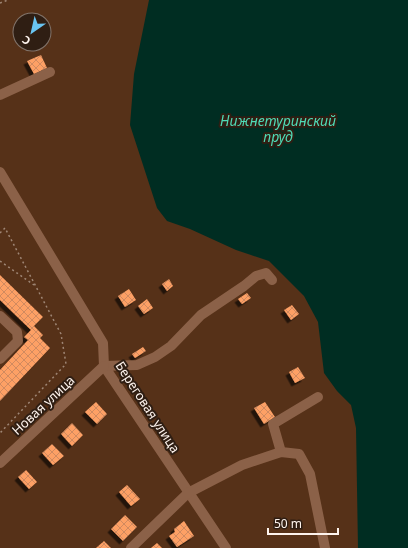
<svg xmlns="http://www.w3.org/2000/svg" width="408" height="548" font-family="'Noto Sans',sans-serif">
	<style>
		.water { fill: #002d22 }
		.building { fill: url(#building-cross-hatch); filter: url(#shadow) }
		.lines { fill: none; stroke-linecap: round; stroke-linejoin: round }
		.path { stroke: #9f8675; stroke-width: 1.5; stroke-dasharray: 2 3; stroke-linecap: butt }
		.minor { stroke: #8b6148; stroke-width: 10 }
		.labels { text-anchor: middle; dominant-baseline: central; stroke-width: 4; stroke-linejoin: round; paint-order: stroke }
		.street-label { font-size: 13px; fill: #fdf3ed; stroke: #2f1e13 }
		.water-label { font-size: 14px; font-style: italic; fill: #4fdbb6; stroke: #2f1e13 }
	</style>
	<defs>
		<pattern id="building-cross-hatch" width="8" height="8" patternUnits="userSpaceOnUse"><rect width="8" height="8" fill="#fda065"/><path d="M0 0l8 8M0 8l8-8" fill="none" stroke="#d18a5e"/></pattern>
		<filter id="shadow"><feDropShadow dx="-3.5" dy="3.5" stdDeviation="0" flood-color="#0009"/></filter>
	</defs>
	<rect width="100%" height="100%" fill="#563118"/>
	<path class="water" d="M149,0H408V548H358L356,428L351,405L337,391L324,373L318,322L304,296L269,261L236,250L190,229L167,221L157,208L130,125L134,74Z"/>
	<g class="building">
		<path d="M41,55L47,68L34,74L27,61Z"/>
		<path d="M0,275L43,317L34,326L43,335L40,338L50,348L0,401V370L28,340L24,337L31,330L0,300Z"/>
		<path d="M169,279L173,286L167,291L162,284Z"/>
		<path d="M129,289L136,300L125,307L118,296Z"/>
		<path d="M247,293L251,298L242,304L238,299Z"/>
		<path d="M147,299L153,308L144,314L138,306Z"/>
		<path d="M292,305L299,314L291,320L284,310Z"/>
		<path d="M143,347L146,351L135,358L132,354Z"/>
		<path d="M298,367L305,378L295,383L289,372Z"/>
		<path d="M96,402L107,414L97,424L85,412Z"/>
		<path d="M265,402L275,417L264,424L254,408Z"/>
		<path d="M72,423L83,435L72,446L61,434Z"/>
		<path d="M52,444L64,456L53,465L42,453Z"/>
		<path d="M26,470L37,482L29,489L18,477Z"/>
		<path d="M127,485L140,499L131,506L119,492Z"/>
		<path d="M125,515L137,527L123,541L111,529Z"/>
		<path d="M184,521L194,536L177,547L169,536L175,532L174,529Z"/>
		<path d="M104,541L111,548H96Z"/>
		<path d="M157,543L162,548H151Z"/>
	</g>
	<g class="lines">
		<g class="path">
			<path d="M0,3L8,0"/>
			<path d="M0,233L5,228L61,334L66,364L0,433"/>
			<path d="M0,261L34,285"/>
		</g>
		<g class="minor">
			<path d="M0,95L50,72"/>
			<path d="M0,172L103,343L104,366L226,548"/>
			<path d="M0,316L17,332L18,341L0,359"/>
			<path d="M104,366L137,365L155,357L171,346L201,315L244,286L256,276L266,273L272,280"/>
			<path d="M281,452L273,424L318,397"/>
			<path d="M0,463L104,366"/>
			<path d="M131,548L188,493L242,465L281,452L299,454L310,474L325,548"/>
		</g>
	</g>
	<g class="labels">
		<g class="street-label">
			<text transform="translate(43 405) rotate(-43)">Новая улица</text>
			<text transform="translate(148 407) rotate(57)">Береговая улица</text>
		</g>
		<g class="water-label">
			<text x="278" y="120">Нижнетуринский<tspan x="278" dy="16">пруд</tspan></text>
		</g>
	</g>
	<g transform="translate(32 32) rotate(214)"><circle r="19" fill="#2f1e13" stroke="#81736a"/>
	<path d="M0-3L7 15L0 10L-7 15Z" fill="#69c4f1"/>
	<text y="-6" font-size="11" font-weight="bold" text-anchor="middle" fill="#fdf3ed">С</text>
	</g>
	<path d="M268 528v6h70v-6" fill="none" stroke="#fdf3ed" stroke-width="2"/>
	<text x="274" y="528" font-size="12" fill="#fdf3ed" stroke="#2f1e13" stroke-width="3" paint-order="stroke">50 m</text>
</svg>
